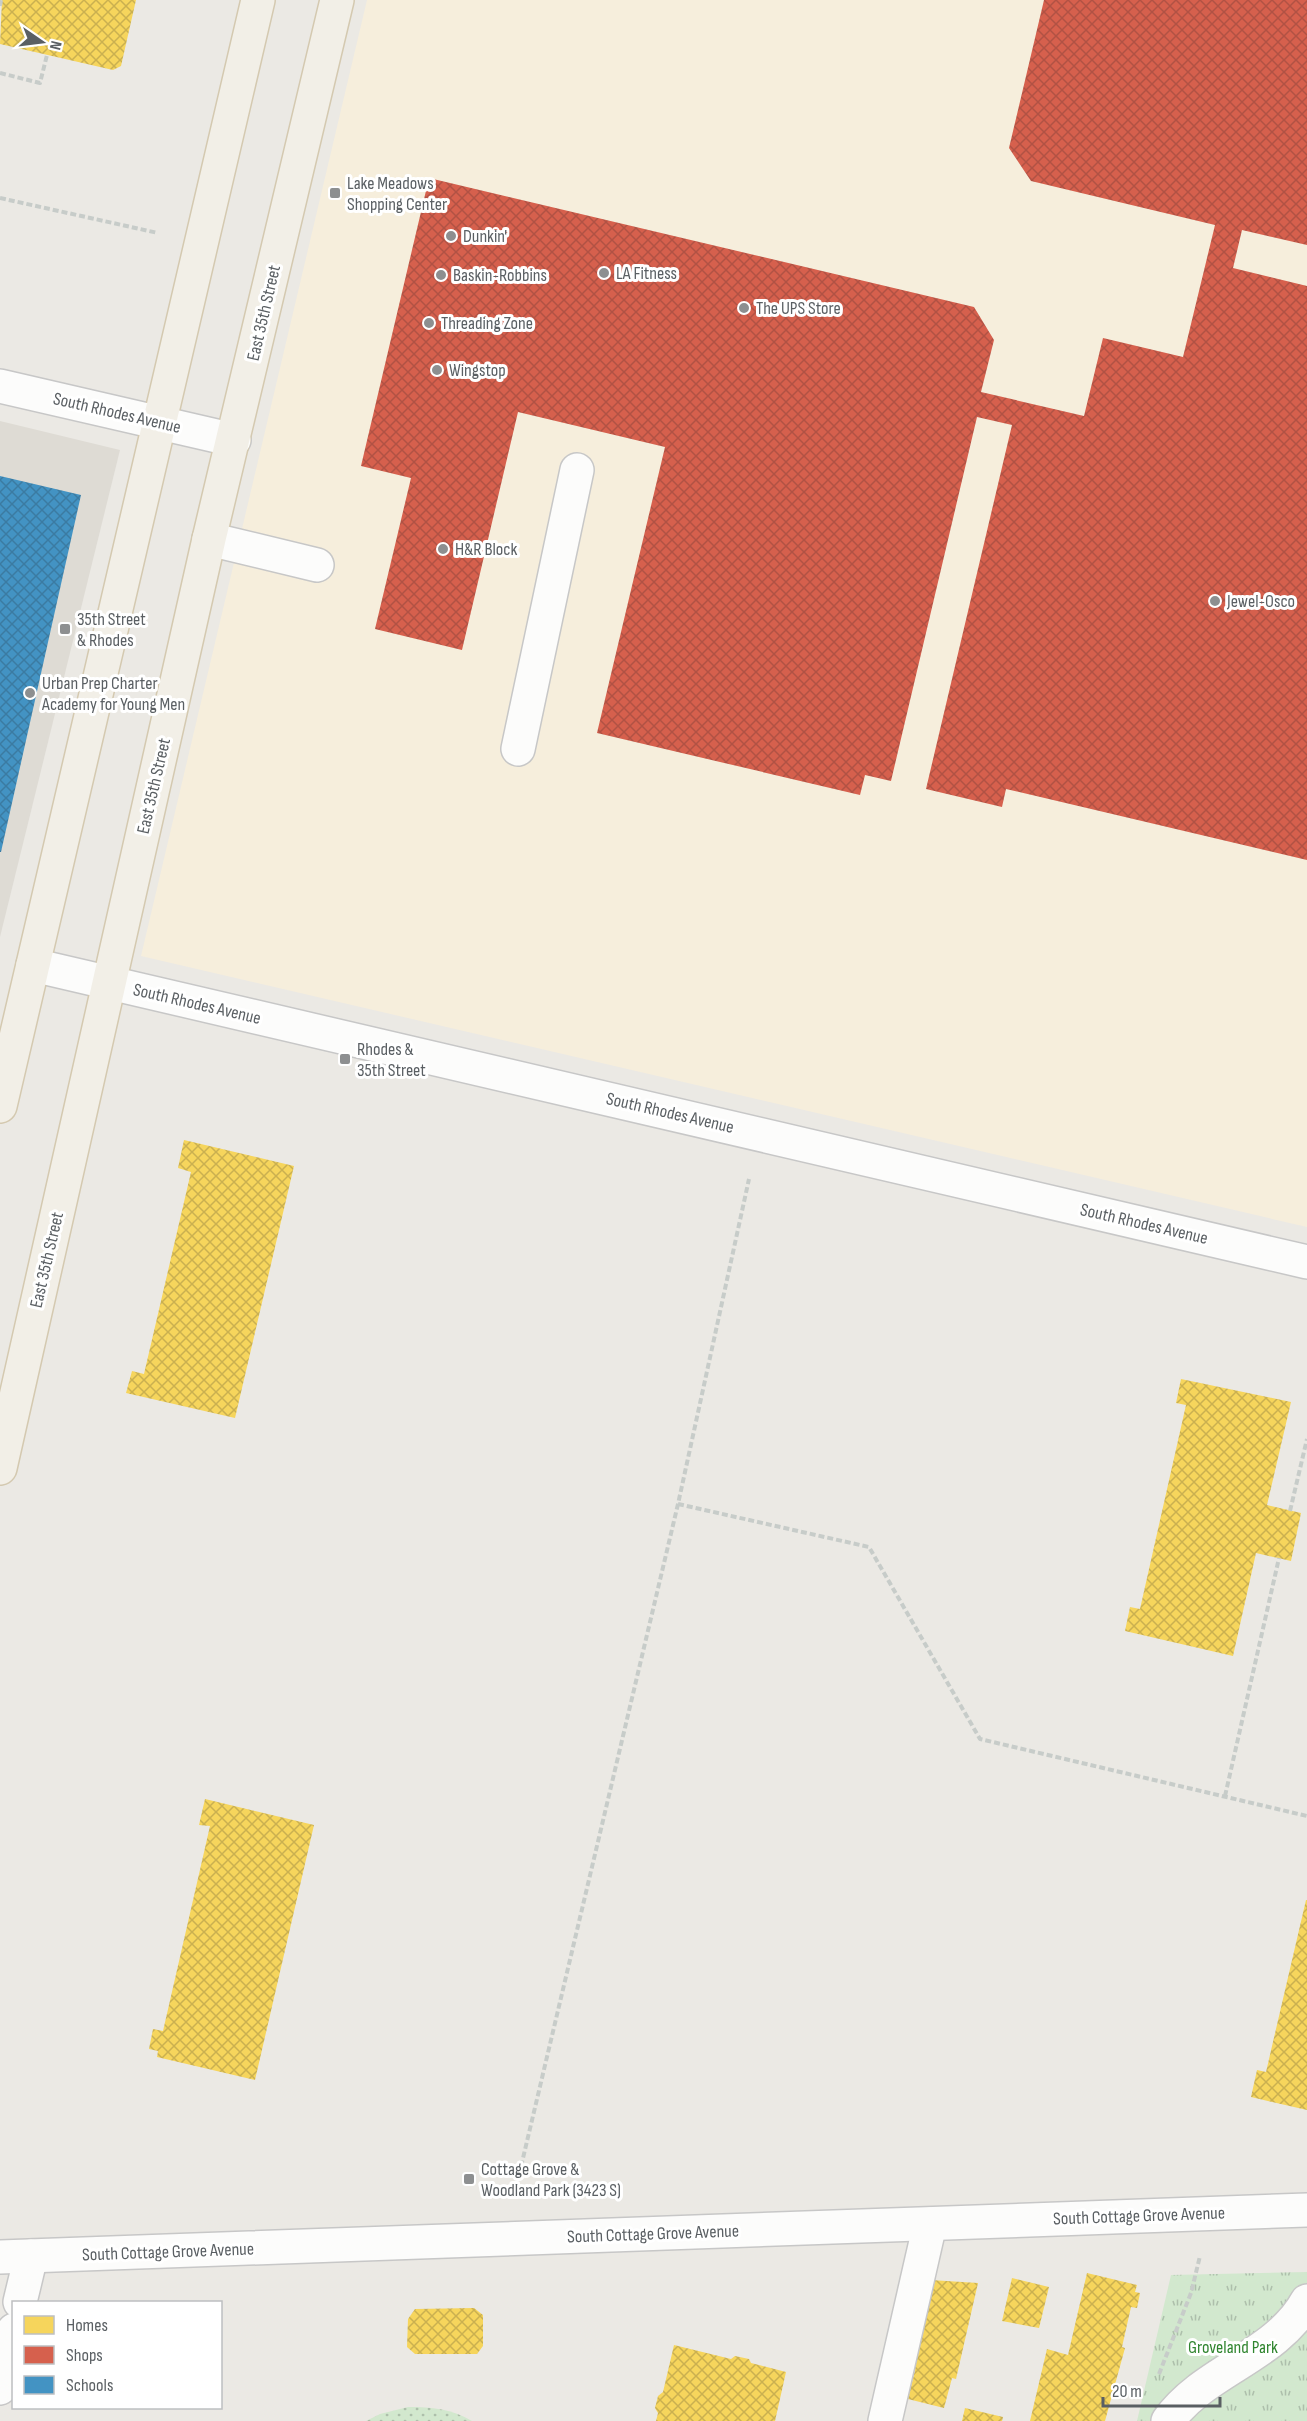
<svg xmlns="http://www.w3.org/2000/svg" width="1307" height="2421" font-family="'Sofia Sans Condensed',sans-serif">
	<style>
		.commercial { fill: #f6eedc }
		.education { fill: #dedbd4 }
		.grass { fill: url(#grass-dots) }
		.park { fill: url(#park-tufts) }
		.homes { fill: url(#homes-cross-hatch) }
		.shops { fill: url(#shops-cross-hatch) }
		.schools { fill: url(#schools-cross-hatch) }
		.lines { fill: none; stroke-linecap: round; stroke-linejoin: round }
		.minor-casing { stroke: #c7c7c7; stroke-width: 36 }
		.major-casing { stroke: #d4c9b0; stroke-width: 36 }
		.path { stroke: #c7ccc9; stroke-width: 4; stroke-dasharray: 6 3; stroke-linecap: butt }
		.minor { stroke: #fcfcfb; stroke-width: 33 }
		.major { stroke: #f2efe7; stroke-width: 33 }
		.poi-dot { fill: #8d8f90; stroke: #fff; stroke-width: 2 }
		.labels { text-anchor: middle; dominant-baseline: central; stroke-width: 6; stroke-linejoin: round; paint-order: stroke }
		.poi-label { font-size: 18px; fill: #5a5f63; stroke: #fff; text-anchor: start }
		.street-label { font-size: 18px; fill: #5a5f63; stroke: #fff }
		.park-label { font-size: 18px; fill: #30852f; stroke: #fff }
	</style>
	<defs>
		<pattern id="grass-dots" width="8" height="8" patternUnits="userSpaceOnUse" patternTransform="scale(1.5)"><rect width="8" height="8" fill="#d2e8ce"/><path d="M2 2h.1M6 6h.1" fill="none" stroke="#adbfab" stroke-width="1.8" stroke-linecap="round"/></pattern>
		<pattern id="park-tufts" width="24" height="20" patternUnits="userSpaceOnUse" patternTransform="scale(1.5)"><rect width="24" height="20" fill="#d2e8ce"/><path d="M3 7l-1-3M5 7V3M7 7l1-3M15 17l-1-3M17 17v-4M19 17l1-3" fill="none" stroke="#adbfab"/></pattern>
		<pattern id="homes-cross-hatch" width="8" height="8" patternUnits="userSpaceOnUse" patternTransform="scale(1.5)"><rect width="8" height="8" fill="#f6d55c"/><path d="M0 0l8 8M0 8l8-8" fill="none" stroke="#cab050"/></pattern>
		<pattern id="shops-cross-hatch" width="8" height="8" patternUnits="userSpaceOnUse" patternTransform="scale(1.5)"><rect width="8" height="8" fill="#d6604d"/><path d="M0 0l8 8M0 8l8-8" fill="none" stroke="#b15244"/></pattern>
		<pattern id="schools-cross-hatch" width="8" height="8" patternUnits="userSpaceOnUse" patternTransform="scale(1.5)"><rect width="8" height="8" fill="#4393c3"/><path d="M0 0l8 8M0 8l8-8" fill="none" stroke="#3b7ba2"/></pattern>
	</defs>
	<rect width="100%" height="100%" fill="#ebe9e4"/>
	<path class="commercial" d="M367,0H1307V1227L141,956Z"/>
	<path class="education" d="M0,421L120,450L0,937Z"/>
	<path class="grass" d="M408,2407C432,2407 452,2409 472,2421H366L380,2414Z"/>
	<path class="park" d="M1307,2272V2421H1137L1171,2275Z"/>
	<g class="homes">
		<path d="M2,0H136L121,66L113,70L0,44Z"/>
		<path d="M184,1140L294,1166L235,1418L126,1393L132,1371L144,1374L191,1172L178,1168Z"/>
		<path d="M1181,1379L1291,1402L1267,1505L1301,1513L1291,1561L1256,1553L1233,1656L1125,1631L1130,1607L1140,1609L1186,1405L1176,1403Z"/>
		<path d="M205,1799L314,1825L255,2080L157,2057L158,2051L149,2049L153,2029L163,2031L210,1826L199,1825Z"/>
		<path d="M1306,1900H1307V2110L1251,2097L1257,2070L1266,2072Z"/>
		<path d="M1087,2273L1137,2285L1135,2292L1140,2293L1137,2308L1131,2307L1122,2347L1125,2348L1105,2421H1030L1047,2349L1068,2355Z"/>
		<path d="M1012,2278L1049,2287L1039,2328L1002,2321Z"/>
		<path d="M931,2280L978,2283L956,2379L952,2378L944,2408L908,2399L915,2370L910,2369Z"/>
		<path d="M474,2308L483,2315V2346L477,2354H415L407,2347L408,2319L415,2309Z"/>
		<path d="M674,2345L731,2359L735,2356L749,2359L751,2363L786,2372L775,2421H656L658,2413L655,2408L658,2396L663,2392Z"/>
		<path d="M965,2408L1003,2417L1002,2421H962Z"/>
	</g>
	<path class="shops" d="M1044,0H1307V245L1242,230L1233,268L1307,286V860L1006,789L1002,807L926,789L1012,425L977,417L891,781L865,775L860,795L597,733L665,447L518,412L462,650L375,629L411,478L361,466L429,178L974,307L994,340L981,392L1084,416L1103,338L1183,357L1215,225L1031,181L1009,148Z"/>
	<path class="schools" d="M0,476L81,495L1,852H0Z"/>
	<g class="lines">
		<defs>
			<g id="minor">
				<path d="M0,386L234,440"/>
				<path d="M209,539L317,565"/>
				<path d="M518,749L577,470"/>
				<path d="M33,965L1307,1262"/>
				<path d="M0,2257L1307,2210"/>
				<path d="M20,2302L31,2256"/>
				<path d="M0,2388L14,2330"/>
				<path d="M885,2421L930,2224"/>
				<path d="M1168,2421C1204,2370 1276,2357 1307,2301"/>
			</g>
			<g id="major">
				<path d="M0,1106L258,0"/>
				<path d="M0,1468L209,539L337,0"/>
			</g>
		</defs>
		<use href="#minor" class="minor-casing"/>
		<use href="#major" class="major-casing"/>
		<g class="path">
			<path d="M0,6L1,0"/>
			<path d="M0,73L40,83L47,55"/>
			<path d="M0,198L158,233"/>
			<path d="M678,1504L869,1547L980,1739L1307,1816"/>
			<path d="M1290,1511L1307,1439"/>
			<path d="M1225,1796L1279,1558"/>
			<path d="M519,2175L678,1504L749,1179"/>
			<path d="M1159,2374L1191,2293L1200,2256"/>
		</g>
		<use href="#minor" class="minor"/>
		<use href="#major" class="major"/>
	</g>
	<g class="poi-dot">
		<rect x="329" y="187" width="12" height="12" rx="3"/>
		<circle cx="451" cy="236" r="6"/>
		<circle cx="604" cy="273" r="6"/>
		<circle cx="441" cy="275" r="6"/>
		<circle cx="744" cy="308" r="6"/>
		<circle cx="429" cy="323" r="6"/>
		<circle cx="437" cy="370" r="6"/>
		<circle cx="443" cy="549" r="6"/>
		<circle cx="1215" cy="601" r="6"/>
		<rect x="59" y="623" width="12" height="12" rx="3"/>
		<circle cx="30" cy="693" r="6"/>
		<rect x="339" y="1053" width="12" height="12" rx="3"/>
		<rect x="463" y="2173" width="12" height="12" rx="3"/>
	</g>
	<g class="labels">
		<g class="poi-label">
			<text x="347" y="183">Lake Meadows<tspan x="347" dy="21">Shopping Center</tspan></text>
			<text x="463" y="236">Dunkin'</text>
			<text x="616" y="273">LA Fitness</text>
			<text x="453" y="275">Baskin-Robbins</text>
			<text x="756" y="308">The UPS Store</text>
			<text x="441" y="323">Threading Zone</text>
			<text x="449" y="370">Wingstop</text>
			<text x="455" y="549">H&amp;R Block</text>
			<text x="1227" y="601">Jewel-Osco</text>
			<text x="77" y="619">35th Street<tspan x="77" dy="21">&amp; Rhodes</tspan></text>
			<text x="42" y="683">Urban Prep Charter<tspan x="42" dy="21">Academy for Young Men</tspan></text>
			<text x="357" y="1049">Rhodes &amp;<tspan x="357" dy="21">35th Street</tspan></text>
			<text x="481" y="2169">Cottage Grove &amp;<tspan x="481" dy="21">Woodland Park (3423 S)</tspan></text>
		</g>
		<g class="street-label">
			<text transform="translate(264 313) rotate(-77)">East 35th Street</text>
			<text transform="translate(117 413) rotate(13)">South Rhodes Avenue</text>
			<text transform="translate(154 786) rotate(-77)">East 35th Street</text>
			<text transform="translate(197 1004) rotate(13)">South Rhodes Avenue</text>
			<text transform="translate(670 1113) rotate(13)">South Rhodes Avenue</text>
			<text transform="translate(1144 1224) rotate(13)">South Rhodes Avenue</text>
			<text transform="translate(47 1260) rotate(-77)">East 35th Street</text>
			<text transform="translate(1139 2216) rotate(-2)">South Cottage Grove Avenue</text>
			<text transform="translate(653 2234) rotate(-2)">South Cottage Grove Avenue</text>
			<text transform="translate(168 2252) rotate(-2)">South Cottage Grove Avenue</text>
		</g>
		<g class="park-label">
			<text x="1233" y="2347">Groveland Park</text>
		</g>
	</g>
	<rect x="12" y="2301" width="210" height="108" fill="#ffffff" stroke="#bdbfc1" stroke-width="1.5"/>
	<rect x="24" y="2316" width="30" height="18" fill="#f6d55c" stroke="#bdbfc1" stroke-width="1.5"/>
	<text x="66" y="2331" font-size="18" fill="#5a5f63">Homes</text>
	<rect x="24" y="2346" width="30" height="18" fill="#d6604d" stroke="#bdbfc1" stroke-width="1.5"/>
	<text x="66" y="2361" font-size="18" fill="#5a5f63">Shops</text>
	<rect x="24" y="2376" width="30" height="18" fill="#4393c3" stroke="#bdbfc1" stroke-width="1.5"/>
	<text x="66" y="2391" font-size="18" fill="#5a5f63">Schools</text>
	<g transform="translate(42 42) rotate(104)" stroke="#ffffff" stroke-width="4.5" paint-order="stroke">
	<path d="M0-4.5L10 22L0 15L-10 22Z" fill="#5a5f63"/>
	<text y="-9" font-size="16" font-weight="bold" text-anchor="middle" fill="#5a5f63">N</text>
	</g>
	<path d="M1103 2397v9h117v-9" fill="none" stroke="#5a5f63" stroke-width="3"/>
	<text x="1112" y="2397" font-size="18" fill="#5a5f63" stroke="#ffffff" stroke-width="4.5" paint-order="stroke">20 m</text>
</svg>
